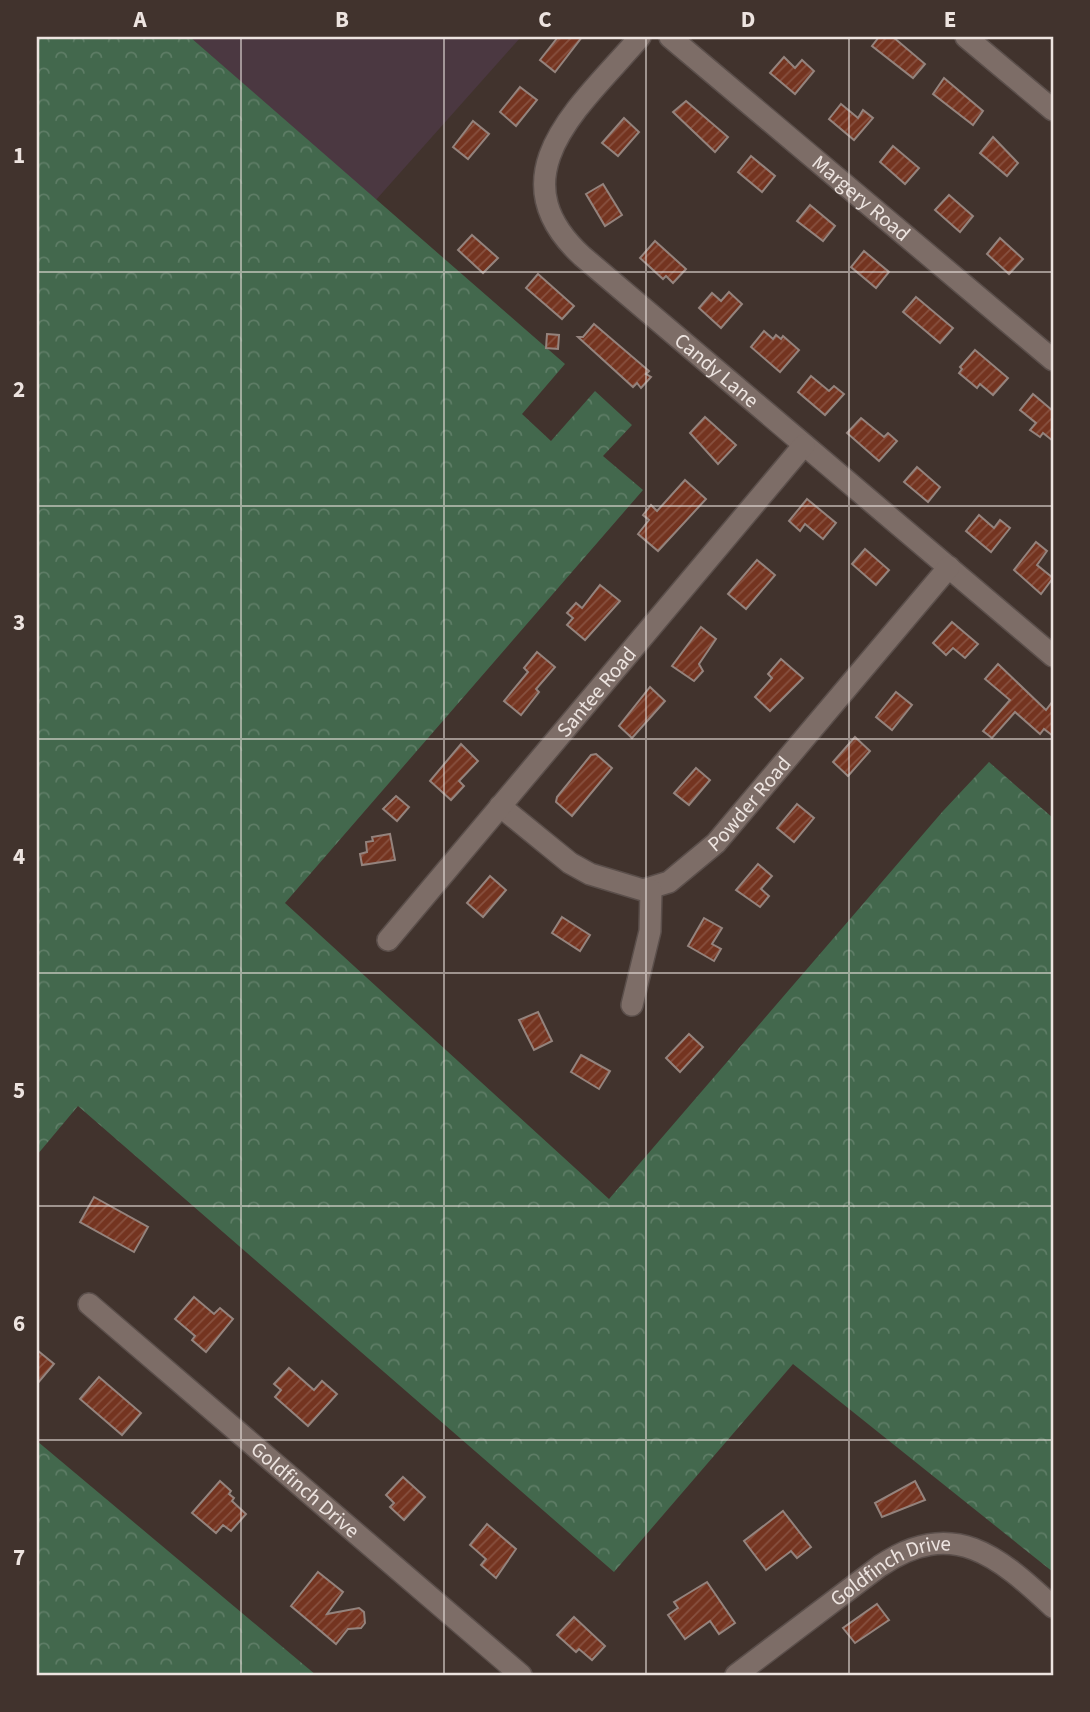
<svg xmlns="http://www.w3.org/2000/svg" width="1090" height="1712" font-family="'Source Sans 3',sans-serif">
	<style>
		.education { fill: #4b3841 }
		.park { fill: url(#park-crowns) }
		.building { fill: url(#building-hatch); stroke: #94837d; stroke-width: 2 }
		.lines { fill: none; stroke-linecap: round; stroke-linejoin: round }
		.minor-casing { stroke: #5b4f4b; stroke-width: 24 }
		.minor { stroke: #7d6d67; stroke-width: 21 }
		.grid { fill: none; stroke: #ede4e0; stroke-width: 2; stroke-opacity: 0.55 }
		.labels { text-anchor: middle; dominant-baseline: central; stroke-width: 5; stroke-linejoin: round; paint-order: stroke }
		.street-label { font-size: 21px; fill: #ede4e0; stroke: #41332d }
		.neatline { fill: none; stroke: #ede4e0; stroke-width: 2.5 }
		.grid-label { font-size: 23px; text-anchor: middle; font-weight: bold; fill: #ede4e0 }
	</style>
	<defs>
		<pattern id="park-crowns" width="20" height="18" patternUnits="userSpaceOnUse" patternTransform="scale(1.75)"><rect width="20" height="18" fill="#43684d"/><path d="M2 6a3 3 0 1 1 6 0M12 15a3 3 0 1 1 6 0" fill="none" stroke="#5e7d66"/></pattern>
		<pattern id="building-hatch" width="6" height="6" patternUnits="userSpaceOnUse" patternTransform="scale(1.75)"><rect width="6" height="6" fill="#743420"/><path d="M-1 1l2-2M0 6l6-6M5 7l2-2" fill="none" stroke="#885140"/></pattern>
	</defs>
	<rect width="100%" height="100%" fill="#41332d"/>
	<path class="education" d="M190,37H521L375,201Z"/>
	<g class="park">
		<path d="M37,37H190L565,364L522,414L551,441L595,391L632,425L603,456L643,490L285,903L609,1199L943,811L989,762L1053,818V1572L793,1364L614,1572L78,1106L37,1155Z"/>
		<path d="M37,1441L316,1675H37Z"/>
	</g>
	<g class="building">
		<path d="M558,37H582L555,72L540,60Z"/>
		<path d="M879,37H893L925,64L913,78L872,46Z"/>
		<path d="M784,57L795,68L802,60L814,71L795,94L770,73Z"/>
		<path d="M944,78L983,111L973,125L933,94Z"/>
		<path d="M520,87L537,100L516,126L500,112Z"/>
		<path d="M686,101L728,137L715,152L673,112Z"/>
		<path d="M841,104L858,118L863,110L873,118L854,140L829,119Z"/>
		<path d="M624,118L639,132L618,156L602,143Z"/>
		<path d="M473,121L489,134L468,159L453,147Z"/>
		<path d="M993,137L1018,163L1007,176L980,153Z"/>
		<path d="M893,146L919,168L905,184L880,162Z"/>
		<path d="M751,156L775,176L762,192L738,172Z"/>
		<path d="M603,184L622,215L605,226L586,194Z"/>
		<path d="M949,195L973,216L960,232L935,210Z"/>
		<path d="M810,205L835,226L823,241L797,221Z"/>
		<path d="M472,235L498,258L483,273L458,250Z"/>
		<path d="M1000,238L1023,259L1009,274L987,254Z"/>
		<path d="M655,241L686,269L673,283L666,276L663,279L640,258Z"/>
		<path d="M864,251L889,272L876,288L851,267Z"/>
		<path d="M538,274L574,306L562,319L526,288Z"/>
		<path d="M729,292L742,304L721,328L699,308L712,293L721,301Z"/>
		<path d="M916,297L953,328L940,343L903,312Z"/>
		<path d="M594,324L649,371L646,374L651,377L641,388L637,383L633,387L578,337H583Z"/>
		<path d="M764,331L773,339L776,335L781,339L783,336L799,350L780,372L751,347Z"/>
		<path d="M547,334L559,335L558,349L546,348Z"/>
		<path d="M975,350L1008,378L993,395L980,384L977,388L959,373L962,369L960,367Z"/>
		<path d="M811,376L829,391L834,386L844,394L825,415L798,392Z"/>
		<path d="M1033,394L1053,411V441L1043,433L1040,437L1030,430L1036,423L1020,410Z"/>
		<path d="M705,417L736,445L718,464L690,433Z"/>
		<path d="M861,418L884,437L888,433L897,441L879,461L847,433Z"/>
		<path d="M917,467L940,487L928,502L904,482Z"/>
		<path d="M685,480L706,499L658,551L638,534L649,520L643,515L651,505L657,511Z"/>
		<path d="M807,499L836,523L823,539L805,524L800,531L789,521Z"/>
		<path d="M979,515L994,528L1000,520L1010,528L991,552L966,531Z"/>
		<path d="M1036,542L1047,551L1037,565L1053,578L1041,594L1014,570Z"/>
		<path d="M865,549L889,570L876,585L852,564Z"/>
		<path d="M757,560L775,575L746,609L728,594Z"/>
		<path d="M600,585L620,601L585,640L567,625L573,618L567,613L576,603L582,608Z"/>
		<path d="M952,622L978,644L965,658L953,648L946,655L933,643Z"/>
		<path d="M701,627L716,639L699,664L703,671L694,681L672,666Z"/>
		<path d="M537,652L555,667L536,689L539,692L521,715L504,701L528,672L524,668Z"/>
		<path d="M781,659L803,678L770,711L755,697L772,678L768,674Z"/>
		<path d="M998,664L1046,710L1053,701V736L1044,729L1040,734L1015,712L992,738L983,731L1010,700L985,679Z"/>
		<path d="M650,687L665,701L632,738L619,726Z"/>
		<path d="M896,692L912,705L892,730L876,717Z"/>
		<path d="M855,737L870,751L848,776L833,762Z"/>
		<path d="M461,744L478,761L459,781L464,786L451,800L430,781Z"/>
		<path d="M596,754L612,768L572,816L556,802L557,797L591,755Z"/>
		<path d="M696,768L710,780L689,805L674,793Z"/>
		<path d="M396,796L409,807L397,821L383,809Z"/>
		<path d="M797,804L814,818L794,842L777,828Z"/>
		<path d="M390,834L395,860L362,865L360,854L367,852L366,842L373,841L372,837Z"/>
		<path d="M758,864L772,876L761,889L769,896L760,907L736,890Z"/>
		<path d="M490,876L506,890L483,917L467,903Z"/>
		<path d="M562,917L590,935L580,951L552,933Z"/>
		<path d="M704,918L722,928L712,944L721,949L714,961L688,946Z"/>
		<path d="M538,1012L552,1041L534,1050L519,1020Z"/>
		<path d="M689,1034L703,1047L680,1072L666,1058Z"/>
		<path d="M581,1055L610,1071L599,1089L571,1072Z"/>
		<path d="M94,1197L148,1227L134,1252L80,1222Z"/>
		<path d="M194,1297L214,1314L220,1308L233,1319L206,1352L192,1340L195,1336L175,1319Z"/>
		<path d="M37,1350L54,1364L37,1384Z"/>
		<path d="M289,1368L314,1390L322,1381L337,1394L308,1426L275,1397L281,1390L274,1384Z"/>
		<path d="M99,1377L141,1413L122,1435L80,1399Z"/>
		<path d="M403,1477L425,1497L404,1520L390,1507L394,1503L386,1495Z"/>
		<path d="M220,1481L231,1491L229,1494L234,1498L232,1501L246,1514L231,1531L223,1525L216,1533L192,1513Z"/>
		<path d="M915,1481L925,1500L882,1517L875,1503Z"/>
		<path d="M783,1511L811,1547L797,1558L791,1551L766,1570L744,1541Z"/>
		<path d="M487,1524L516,1549L496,1578L481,1565L486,1559L470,1545Z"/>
		<path d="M318,1572L343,1592L327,1614L359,1608L364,1612L365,1623L361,1628L348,1629L336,1644L291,1606Z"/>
		<path d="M707,1582L735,1623L719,1634L710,1621L685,1639L668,1615L678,1608L674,1602Z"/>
		<path d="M877,1604L889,1620L855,1643L843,1628Z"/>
		<path d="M574,1617L605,1646L592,1660L579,1649L576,1652L557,1635Z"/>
	</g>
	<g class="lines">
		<defs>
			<g id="minor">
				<path id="s1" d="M640,37C583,104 493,174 582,256L1053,656"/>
				<path id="s2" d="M670,37L1053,360"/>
				<path d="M966,37L1053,110"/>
				<path id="s3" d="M500,806L570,863L590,874L643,890L669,882L716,843L949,567"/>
				<path id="s4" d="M388,940L804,445"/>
				<path d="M632,1005L650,931L651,890"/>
				<path id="s5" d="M89,1304L521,1675"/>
				<path id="s6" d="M736,1675L880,1566C953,1516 999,1557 1053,1607"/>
			</g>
		</defs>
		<use href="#minor" class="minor-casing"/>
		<use href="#minor" class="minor"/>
	</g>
	<path class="grid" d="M241,37V1675M444,37V1675M646,37V1675M849,37V1675M37,272H1053M37,506H1053M37,739H1053M37,973H1053M37,1206H1053M37,1440H1053"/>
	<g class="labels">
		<g class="street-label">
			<text stroke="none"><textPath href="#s2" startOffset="250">Margery Road</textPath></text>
			<text stroke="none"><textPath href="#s1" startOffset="439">Candy Lane</textPath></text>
			<text stroke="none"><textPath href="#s4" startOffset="324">Santee Road</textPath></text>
			<text stroke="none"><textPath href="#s3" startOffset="308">Powder Road</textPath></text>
			<text stroke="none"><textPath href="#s5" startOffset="285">Goldfinch Drive</textPath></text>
			<text stroke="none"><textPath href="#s6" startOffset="189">Goldfinch Drive</textPath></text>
		</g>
	</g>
	<rect width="1090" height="1712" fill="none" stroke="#41332d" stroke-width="77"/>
	<rect x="38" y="38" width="1014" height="1636" class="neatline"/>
	<g class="grid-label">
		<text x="140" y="27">A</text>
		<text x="342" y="27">B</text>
		<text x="545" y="27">C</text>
		<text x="748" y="27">D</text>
		<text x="950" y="27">E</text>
		<text x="19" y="163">1</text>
		<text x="19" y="397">2</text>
		<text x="19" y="630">3</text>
		<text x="19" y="864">4</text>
		<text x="19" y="1098">5</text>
		<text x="19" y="1331">6</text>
		<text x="19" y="1565">7</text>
	</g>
</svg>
